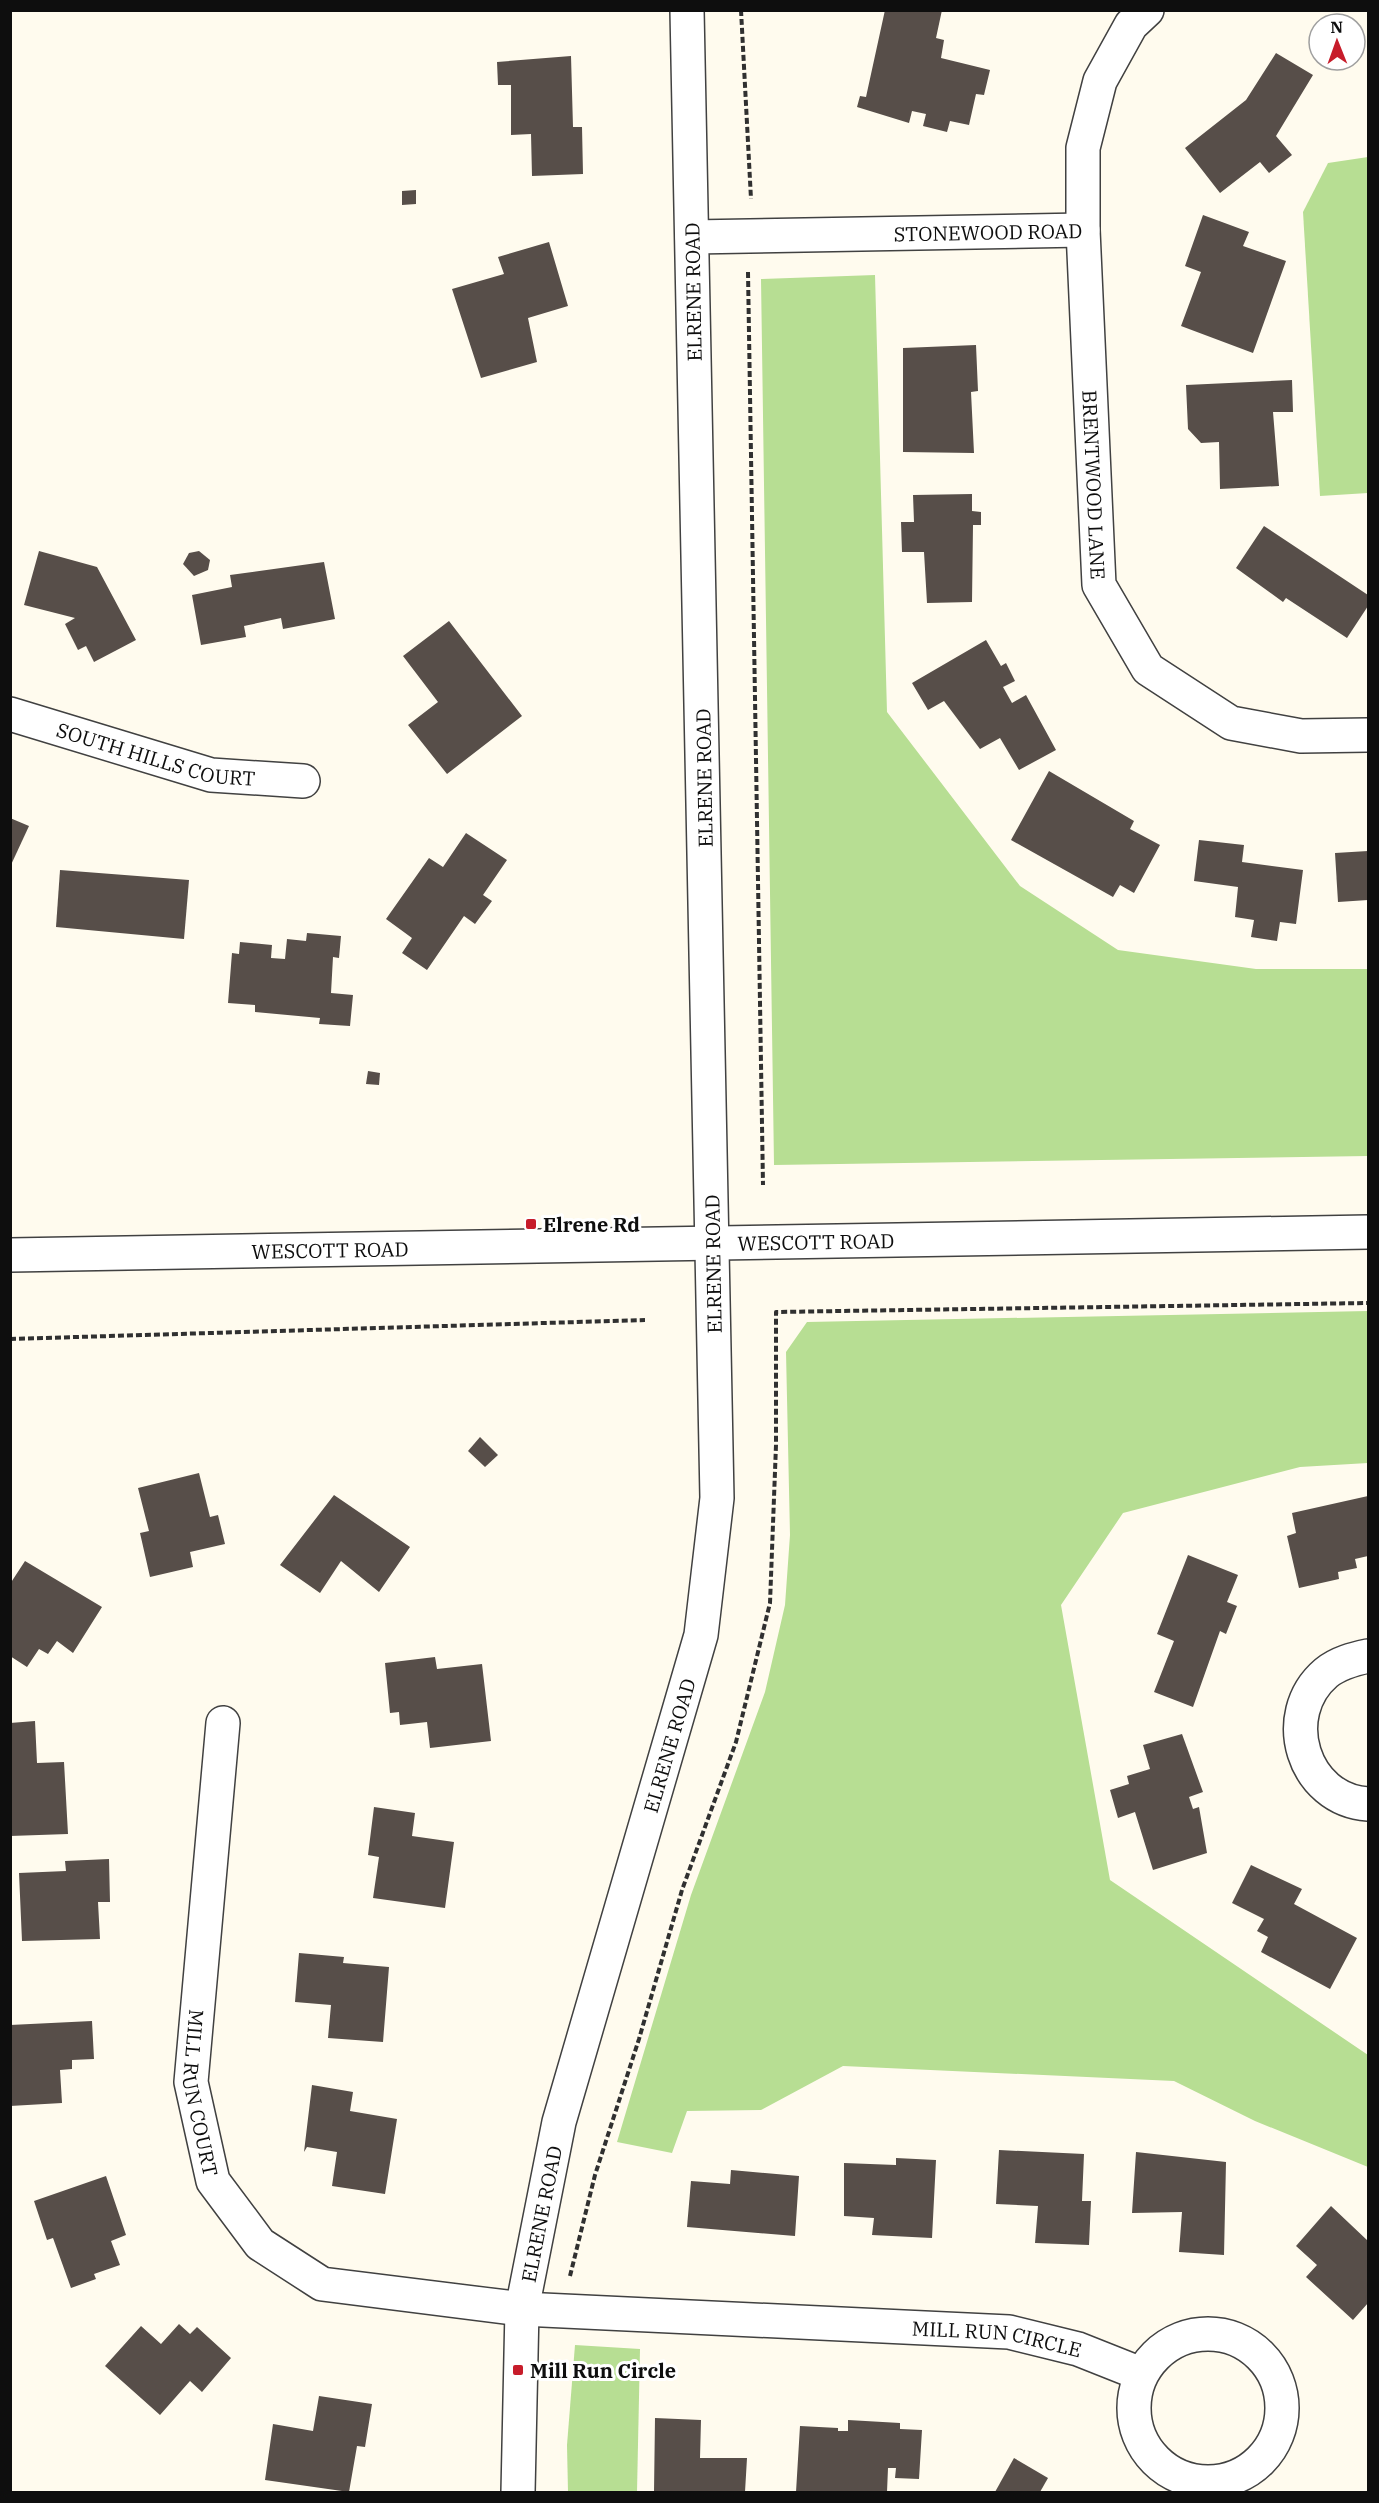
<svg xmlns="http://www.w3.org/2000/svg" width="1379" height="2503" font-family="'IBM Plex Serif',serif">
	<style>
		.forest { fill: #b7de93 }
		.building { fill: #574e49 }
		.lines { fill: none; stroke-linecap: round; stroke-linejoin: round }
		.minor-casing { stroke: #414141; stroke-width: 36 }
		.tertiary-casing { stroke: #414141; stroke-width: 36 }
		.path { stroke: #303030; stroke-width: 4; stroke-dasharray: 6 3; stroke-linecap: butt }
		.minor { stroke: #fff; stroke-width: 33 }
		.tertiary { stroke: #fff; stroke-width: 33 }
		.poi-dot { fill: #c71c2a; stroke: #fff; stroke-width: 2 }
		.labels { text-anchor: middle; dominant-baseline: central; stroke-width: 6; stroke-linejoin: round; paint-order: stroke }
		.street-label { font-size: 20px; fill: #0e0e0e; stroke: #fff }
		.poi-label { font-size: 20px; font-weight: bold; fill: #0e0e0e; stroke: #fff; text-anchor: start }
	</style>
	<rect width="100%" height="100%" fill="#fffbee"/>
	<g class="forest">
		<path d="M1368,157V493L1320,496L1303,212L1328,163Z"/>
		<path d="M875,275L887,712L1020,886L1118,950L1256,969H1368V1156L774,1165L761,279Z"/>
		<path d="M1368,1311V1463L1300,1467L1123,1513L1061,1605L1110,1880L1368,2055V2167L1255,2121L1174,2081L843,2066L761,2110L687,2111L672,2153L617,2142L691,1895L765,1692L785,1605L790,1535L786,1352L807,1322Z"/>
		<path d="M575,2345L640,2349L637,2492H568L567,2445Z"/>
	</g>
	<g class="building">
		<path d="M885,10H942L936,38L944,40L941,58L990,70L984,95L976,94L969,125L950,121L947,132L923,126L926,114L912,111L909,123L857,107L860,96L866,97Z"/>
		<path d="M1276,53L1313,75L1276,136L1292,155L1269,173L1260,162L1220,193L1185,148L1246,100Z"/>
		<path d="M571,56L573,127H582L583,174L532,176L531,134L511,135V85H498L497,62Z"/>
		<path d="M416,190V204L402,205V191Z"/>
		<path d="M1203,215L1249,232L1243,246L1286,261L1253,353L1181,326L1201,272L1185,266Z"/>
		<path d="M549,242L568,306L528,318L537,362L481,378L452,289L504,274L498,257Z"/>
		<path d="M976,345L978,391L971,392L974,453L903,452V348Z"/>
		<path d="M1292,380L1293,412H1273L1279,486L1220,489L1219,442L1201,443L1188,429L1186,385Z"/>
		<path d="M972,494V511L981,512V525H973L972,602L927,603L924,552H902L901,522H914L913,495Z"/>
		<path d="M1264,526L1368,595V606L1347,638L1286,598L1283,602L1236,568Z"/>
		<path d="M39,551L97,567L136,640L94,662L86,646L78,650L65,624L75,618L24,605Z"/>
		<path d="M199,551L210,560L208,570L194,576L183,564L189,553Z"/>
		<path d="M324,562L335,619L283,629L281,618L244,626L246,637L201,645L192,595L232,587L230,575Z"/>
		<path d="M449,621L522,716L447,774L408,725L438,702L403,656Z"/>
		<path d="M986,640L1001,666L1006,663L1015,681L1003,687L1012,703L1026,695L1056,750L1019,770L1000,738L980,749L944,701L928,710L912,683Z"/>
		<path d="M1049,771L1134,821L1130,829L1160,845L1134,893L1120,885L1113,897L1011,840Z"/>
		<path d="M10,818L29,826L10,867Z"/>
		<path d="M466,833L507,860L483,895L492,901L475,924L464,916L427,970L402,953L412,938L386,919L429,858L443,867Z"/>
		<path d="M1199,840L1244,845L1242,862L1303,870L1296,924L1280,922L1277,941L1251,937L1254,920L1235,917L1238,887L1194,881Z"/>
		<path d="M1368,851V900L1338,902L1335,853Z"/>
		<path d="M60,870L189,880L184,939L56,927Z"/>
		<path d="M307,933L341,936L339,958L333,957L331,993L353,995L350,1026L319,1024L320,1018L255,1012V1005L228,1003L232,953L239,954L240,942L272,945L271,958L285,959L287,939L306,941Z"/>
		<path d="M368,1071L380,1073L379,1085L366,1084Z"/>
		<path d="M480,1437L498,1455L485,1467L468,1451Z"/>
		<path d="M199,1473L210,1517L218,1515L225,1544L190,1552L193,1567L150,1577L140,1533L149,1531L138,1488Z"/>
		<path d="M334,1495L410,1547L379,1592L341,1561L320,1593L280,1565Z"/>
		<path d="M1368,1496V1556L1355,1559L1357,1568L1338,1572L1339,1579L1299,1588L1287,1536L1296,1533L1292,1513Z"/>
		<path d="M1188,1555L1238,1575L1227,1602L1237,1606L1226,1634L1220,1631L1193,1707L1154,1692L1174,1641L1157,1634Z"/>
		<path d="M25,1561L102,1607L73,1653L57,1641L48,1654L39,1649L27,1667L10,1656V1584Z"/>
		<path d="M435,1657L437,1669L482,1664L491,1741L430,1748L427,1722L400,1725L399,1712L390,1713L385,1663Z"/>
		<path d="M35,1721L37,1763L64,1762L68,1834L10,1836V1723Z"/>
		<path d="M1182,1734L1203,1792L1189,1797L1193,1809L1199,1807L1207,1853L1153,1870L1135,1812L1118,1818L1110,1790L1129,1784L1127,1776L1150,1769L1143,1745Z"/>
		<path d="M374,1807L415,1813L412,1836L454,1842L445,1908L373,1898L379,1857L368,1855Z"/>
		<path d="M109,1859L110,1902H98L100,1939L22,1941L19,1873L66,1871L65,1861Z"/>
		<path d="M1251,1865L1302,1889L1294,1904L1357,1938L1330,1989L1261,1952L1268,1937L1257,1931L1264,1919L1232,1903Z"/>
		<path d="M299,1953L344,1957L343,1963L389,1967L383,2042L328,2038L331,2005L295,2002Z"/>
		<path d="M92,2021L94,2059L72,2060V2069L60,2070L62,2103L10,2106V2025Z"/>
		<path d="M312,2085L353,2092L350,2111L397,2119L385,2194L332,2186L337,2152L307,2147L304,2152Z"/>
		<path d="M999,2150L1084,2154L1082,2201H1091L1089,2245L1035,2243L1038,2206L996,2204Z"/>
		<path d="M1136,2152L1226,2162L1224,2255L1179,2252L1182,2212L1132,2213Z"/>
		<path d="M896,2158L936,2160L932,2238L872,2235L874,2218L844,2216V2163L896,2165Z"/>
		<path d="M731,2170L799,2176L795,2236L687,2227L691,2181L730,2184Z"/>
		<path d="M106,2176L126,2235L111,2241L120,2265L94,2274L96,2279L71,2288L53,2238L47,2240L34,2201Z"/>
		<path d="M1331,2206L1368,2241V2303L1353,2320L1306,2277L1317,2265L1296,2246Z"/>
		<path d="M179,2324L190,2334L197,2327L231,2358L202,2392L190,2381L160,2415L105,2366L141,2326L161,2344Z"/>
		<path d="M319,2396L372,2404L365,2447L357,2446L349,2492L265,2480L273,2424L313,2431Z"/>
		<path d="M655,2418L701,2420L700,2458H747L745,2492H654Z"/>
		<path d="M848,2420L900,2423V2429L922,2430L919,2479L895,2478L896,2468H888L887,2492H796L800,2426L838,2428V2431H848Z"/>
		<path d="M1014,2458L1048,2478L1040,2492H995Z"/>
	</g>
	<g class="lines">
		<defs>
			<g id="minor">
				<path id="s1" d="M1147,10L1131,25L1100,81L1083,148V230L1099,585L1148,669L1231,723L1301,736L1368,735"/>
				<path id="s2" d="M692,237L1083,230"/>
				<path id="s3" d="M10,714L211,775L303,781"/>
				<path d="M1368,1656C1354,1659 1338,1663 1326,1673C1277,1715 1303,1800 1368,1804"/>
				<path id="s4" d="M223,1723L191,2082L213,2181L260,2244L322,2284L522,2309L1009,2332L1078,2349L1141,2374"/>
				<circle cx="1208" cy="2408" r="74"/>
			</g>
			<g id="tertiary">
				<path id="s5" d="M10,1255L1368,1232"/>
				<path id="s6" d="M518,2492L522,2309L559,2122L701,1635L717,1498L687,10"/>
			</g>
		</defs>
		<use href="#minor" class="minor-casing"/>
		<use href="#tertiary" class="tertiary-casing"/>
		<g class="path">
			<path d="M741,10L751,199"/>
			<path d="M748,272L763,1185"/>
			<path d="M10,1339L645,1320"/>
			<path d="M570,2276L595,2175L639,2039L682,1890L736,1742L770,1603L776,1445V1312L1368,1303"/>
		</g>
		<use href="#minor" class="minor"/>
		<use href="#tertiary" class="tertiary"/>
	</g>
	<g class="poi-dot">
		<rect x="525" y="1218" width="12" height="12" rx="3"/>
		<rect x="512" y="2364" width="12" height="12" rx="3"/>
	</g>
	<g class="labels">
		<g class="street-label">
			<text stroke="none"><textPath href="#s2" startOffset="296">STONEWOOD ROAD</textPath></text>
			<text transform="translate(693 292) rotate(-91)">ELRENE ROAD</text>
			<text stroke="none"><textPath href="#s1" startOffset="492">BRENTWOOD LANE</textPath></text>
			<text stroke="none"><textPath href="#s3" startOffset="152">SOUTH HILLS COURT</textPath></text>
			<text transform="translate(704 778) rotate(-91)">ELRENE ROAD</text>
			<text stroke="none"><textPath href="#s5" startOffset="806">WESCOTT ROAD</textPath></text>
			<text stroke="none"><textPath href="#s5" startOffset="320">WESCOTT ROAD</textPath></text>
			<text transform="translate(713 1264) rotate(-91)">ELRENE ROAD</text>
			<text stroke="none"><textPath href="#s6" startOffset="766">ELRENE ROAD</textPath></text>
			<text stroke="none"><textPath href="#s4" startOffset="372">MILL RUN COURT</textPath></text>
			<text stroke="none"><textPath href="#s6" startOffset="280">ELRENE ROAD</textPath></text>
			<text stroke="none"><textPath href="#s4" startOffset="1292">MILL RUN CIRCLE</textPath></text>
		</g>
		<g class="poi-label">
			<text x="543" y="1224">Elrene Rd</text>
			<text x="530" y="2370">Mill Run Circle</text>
		</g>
	</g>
	<rect width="1379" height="2503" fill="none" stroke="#0e0e0e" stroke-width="24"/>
	<g transform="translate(1337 42) rotate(359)"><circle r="28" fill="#ffffff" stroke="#9f9f9f" stroke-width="1.5"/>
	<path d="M0-4.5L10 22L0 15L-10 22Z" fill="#c71c2a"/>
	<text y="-9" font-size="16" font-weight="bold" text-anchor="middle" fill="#0e0e0e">N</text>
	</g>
</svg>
